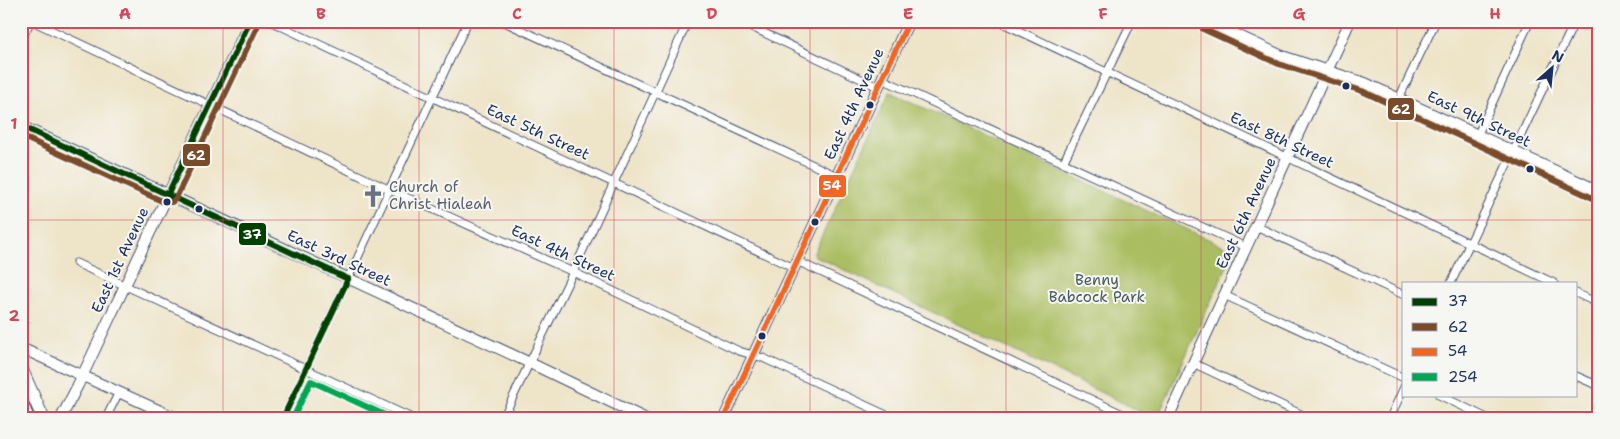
<svg xmlns="http://www.w3.org/2000/svg" width="1620" height="439" font-family="'Shantell Sans',sans-serif">
	<style>
		.green { fill: #aabd61; stroke: #627660 }
		.lines { fill: none; stroke-linecap: round; stroke-linejoin: round }
		.street-casing { stroke: #3b4a6e; stroke-width: 9 }
		.secondary-casing { stroke: #3b4a6e; stroke-width: 12 }
		.highway-casing { stroke: #3b4a6e; stroke-width: 14 }
		.street { stroke: #fff; stroke-width: 7 }
		.secondary { stroke: #fff; stroke-width: 10 }
		.highway { stroke: #fff; stroke-width: 12 }
		.bus-1-casing { stroke: #f6f6f2; stroke-width: 10 }
		.bus-2-casing { stroke: #f6f6f2; stroke-width: 10 }
		.bus-3-casing { stroke: #f6f6f2; stroke-width: 10 }
		.bus-4-casing { stroke: #f6f6f2; stroke-width: 10 }
		.bus-1 { stroke: #004000; stroke-width: 6 }
		.bus-2 { stroke: #7a4b2a; stroke-width: 6 }
		.bus-3 { stroke: #f26522; stroke-width: 6 }
		.bus-4 { stroke: #00a651; stroke-width: 6 }
		.grid { fill: none; stroke: #d1495b; stroke-width: 1; stroke-opacity: 0.55 }
		.bus-dot { fill: #1b2f5e; stroke: #f6f6f2; stroke-width: 2 }
		.labels { text-anchor: middle; dominant-baseline: central; stroke-width: 4; stroke-linejoin: round; paint-order: stroke }
		.street-label { font-size: 15px; fill: #1b2f5e; stroke: #f6f6f2 }
		.worship-label { font-size: 15px; fill: #5b616d; stroke: #f6f6f2; text-anchor: start }
		.park-label { font-size: 15px; fill: #465a5f; stroke: #f6f6f2 }
		.line-badge { stroke: #f6f6f2; stroke-width: 2 }
		.badge-label { font-size: 14px; text-anchor: middle; font-weight: bold; fill: #fff }
		.neatline { fill: none; stroke: #d1495b; stroke-width: 2 }
		.grid-label { font-size: 16px; text-anchor: middle; font-weight: bold; fill: #d1495b }
	</style>
	<rect width="100%" height="100%" fill="#f6f6f2"/>
	<filter id="ink" filterUnits="userSpaceOnUse"><feTurbulence type="fractalNoise" baseFrequency=".02" numOctaves="2"/><feDisplacementMap in="SourceGraphic" scale="10" xChannelSelector="R" yChannelSelector="G"/><feConvolveMatrix kernelMatrix="1 2 1 2 8 2 1 2 1" color-interpolation-filters="sRGB"/></filter>
	<filter id="wash" filterUnits="userSpaceOnUse"><feTurbulence type="fractalNoise" baseFrequency=".0096" numOctaves="4" result="noise"/><feDisplacementMap in="SourceGraphic" scale="20" xChannelSelector="R" yChannelSelector="G"/><feGaussianBlur stdDeviation="1.12" result="paint"/><feColorMatrix in="noise" values="0 0 0 0 0 0 0 0 0 0 0 0 0 0 0 0 0 1.4 0 .05"/><feComposite in="paint" operator="in"/></filter>
	<g filter="url(#wash)">
		<rect width="100%" height="100%" fill="#eee4c8"/>
		<path class="green" d="M890,92L1234,251L1157,418H1154L813,255Z"/>
	</g>
	<g filter="url(#ink)">
		<g class="lines">
			<defs>
				<g id="street">
					<path d="M32,21L390,190L573,272L739,351L763,358L893,418"/>
					<path d="M270,21L794,268"/>
					<path d="M502,21L837,176"/>
					<path d="M739,21L878,87"/>
					<path d="M998,21L1554,283"/>
					<path d="M882,79L1246,247"/>
					<path d="M1399,98L1436,21"/>
					<path d="M1478,134L1530,21"/>
					<path d="M1063,163L1132,21"/>
					<path d="M1256,226L1404,295"/>
					<path d="M797,261L1131,418"/>
					<path d="M76,263L412,418"/>
					<path d="M1451,283L1575,21"/>
					<path d="M1576,293L1599,304"/>
					<path d="M1224,295L1404,378"/>
					<path d="M1193,363L1309,418"/>
					<path d="M1576,376L1599,386"/>
					<path d="M1439,395L1487,418"/>
					<path d="M106,418L119,392"/>
					<path d="M283,418L468,21"/>
					<path d="M503,418L573,272L688,21"/>
					<path d="M1390,418L1404,387"/>
				</g>
				<g id="secondary">
					<path d="M1207,21L1282,56L1365,83L1599,191"/>
					<path d="M21,37L29,21"/>
					<path d="M21,126L530,363L644,418"/>
					<path d="M21,348L176,418"/>
					<path d="M61,418L78,385L250,21"/>
					<path d="M724,418L909,21"/>
					<path d="M1168,418L1350,21"/>
				</g>
				<g id="highway">
					<path d="M21,368L43,418"/>
					<path d="M21,403L28,418"/>
				</g>
			</defs>
			<use href="#street" class="street-casing"/>
			<use href="#secondary" class="secondary-casing"/>
			<use href="#highway" class="highway-casing"/>
			<use href="#street" class="street"/>
			<use href="#secondary" class="secondary"/>
			<use href="#highway" class="highway"/>
			<defs>
				<g id="bus-1">
					<path d="M21,126L348,279"/>
					<path d="M168,194L250,21"/>
					<path d="M283,418L348,279"/>
				</g>
				<g id="bus-2">
					<path d="M1203,29L1279,64L1362,91L1595,199"/>
					<path d="M21,136L164,202H172L176,198L258,25"/>
				</g>
				<path id="bus-3" d="M724,418L909,21"/>
				<path id="bus-4" d="M293,418L311,381L391,418"/>
			</defs>
			<use href="#bus-1" class="bus-1-casing"/>
			<use href="#bus-2" class="bus-2-casing"/>
			<use href="#bus-3" class="bus-3-casing"/>
			<use href="#bus-4" class="bus-4-casing"/>
			<use href="#bus-1" class="bus-1"/>
			<use href="#bus-2" class="bus-2"/>
			<use href="#bus-3" class="bus-3"/>
			<use href="#bus-4" class="bus-4"/>
		</g>
	</g>
	<path class="grid" d="M223,21V418M419,21V418M614,21V418M810,21V418M1006,21V418M1201,21V418M1397,21V418M21,220H1599"/>
	<defs>
		<symbol id="church-bare" viewBox="-9 -9 18 18"><path d="M-1.2-6h2.4v3.5h3.3v2.4h-3.3V6h-2.4V-.1h-3.3v-2.4h3.3Z" fill="#6b7280" stroke="#f6f6f2" stroke-width="2.5" paint-order="stroke"/></symbol>
	</defs>
	<g fill-rule="evenodd">
		<use href="#church-bare" x="357" y="180" width="32" height="32"/>
	</g>
	<g class="bus-dot">
		<circle cx="1346" cy="86" r="4.5"/>
		<circle cx="870" cy="105" r="4.5"/>
		<circle cx="1530" cy="169" r="4.5"/>
		<circle cx="167" cy="202" r="4.5"/>
		<circle cx="199" cy="209" r="4.5"/>
		<circle cx="815" cy="222" r="4.5"/>
		<circle cx="762" cy="336" r="4.5"/>
	</g>
	<g class="labels">
		<g class="street-label">
			<text transform="translate(854 104) rotate(-65)">East 4th Avenue</text>
			<text transform="translate(1479 119) rotate(25)">East 9th Street</text>
			<text transform="translate(538 132) rotate(25)">East 5th Street</text>
			<text transform="translate(1282 140) rotate(25)">East 8th Street</text>
			<text transform="translate(1246 213) rotate(-65)">East 6th Avenue</text>
			<text transform="translate(563 253) rotate(25)">East 4th Street</text>
			<text transform="translate(339 258) rotate(25)">East 3rd Street</text>
			<text transform="translate(120 260) rotate(-65)">East 1st Avenue</text>
		</g>
		<g class="worship-label">
			<text x="389" y="187">Church of<tspan x="389" dy="17">Christ Hialeah</tspan></text>
		</g>
		<g class="park-label">
			<text x="1097" y="280">Benny<tspan x="1097" dy="17">Babcock Park</tspan></text>
		</g>
	</g>
	<g class="line-badge">
		<rect x="1387" y="97" width="28" height="24" rx="5" fill="#7a4b2a"/>
		<rect x="182" y="143" width="29" height="24" rx="5" fill="#7a4b2a"/>
		<rect x="818" y="174" width="29" height="24" rx="5" fill="#f26522"/>
		<rect x="238" y="222" width="29" height="24" rx="5" fill="#004000"/>
	</g>
	<g class="badge-label">
		<text x="1401" y="114">62</text>
		<text x="196" y="160">62</text>
		<text x="832" y="190">54</text>
		<text x="252" y="239">37</text>
	</g>
	<rect width="1620" height="439" fill="none" stroke="#f6f6f2" stroke-width="55"/>
	<rect x="1402" y="282" width="175" height="115" fill="#f6f6f2" stroke="#9ea6b7"/>
	<rect x="1412" y="298" width="25" height="8" fill="#004000" stroke="#9ea6b7"/>
	<text x="1448" y="306" font-size="15" fill="#1b2f5e">37</text>
	<rect x="1412" y="323" width="25" height="8" fill="#7a4b2a" stroke="#9ea6b7"/>
	<text x="1448" y="332" font-size="15" fill="#1b2f5e">62</text>
	<rect x="1412" y="348" width="25" height="8" fill="#f26522" stroke="#9ea6b7"/>
	<text x="1448" y="356" font-size="15" fill="#1b2f5e">54</text>
	<rect x="1412" y="373" width="25" height="8" fill="#00a651" stroke="#9ea6b7"/>
	<text x="1448" y="382" font-size="15" fill="#1b2f5e">254</text>
	<g transform="translate(1552 68) rotate(27)" stroke="#f6f6f2" stroke-width="4" paint-order="stroke">
	<path d="M0-4L9 19L0 12L-9 19Z" fill="#1b2f5e"/>
	<text y="-8" font-size="14" font-weight="bold" text-anchor="middle" fill="#1b2f5e">N</text>
	</g>
	<rect x="28" y="28" width="1564" height="384" class="neatline"/>
	<g class="grid-label">
		<text x="125" y="19">A</text>
		<text x="321" y="19">B</text>
		<text x="517" y="19">C</text>
		<text x="712" y="19">D</text>
		<text x="908" y="19">E</text>
		<text x="1103" y="19">F</text>
		<text x="1299" y="19">G</text>
		<text x="1495" y="19">H</text>
		<text x="14" y="129">1</text>
		<text x="14" y="321">2</text>
	</g>
</svg>
